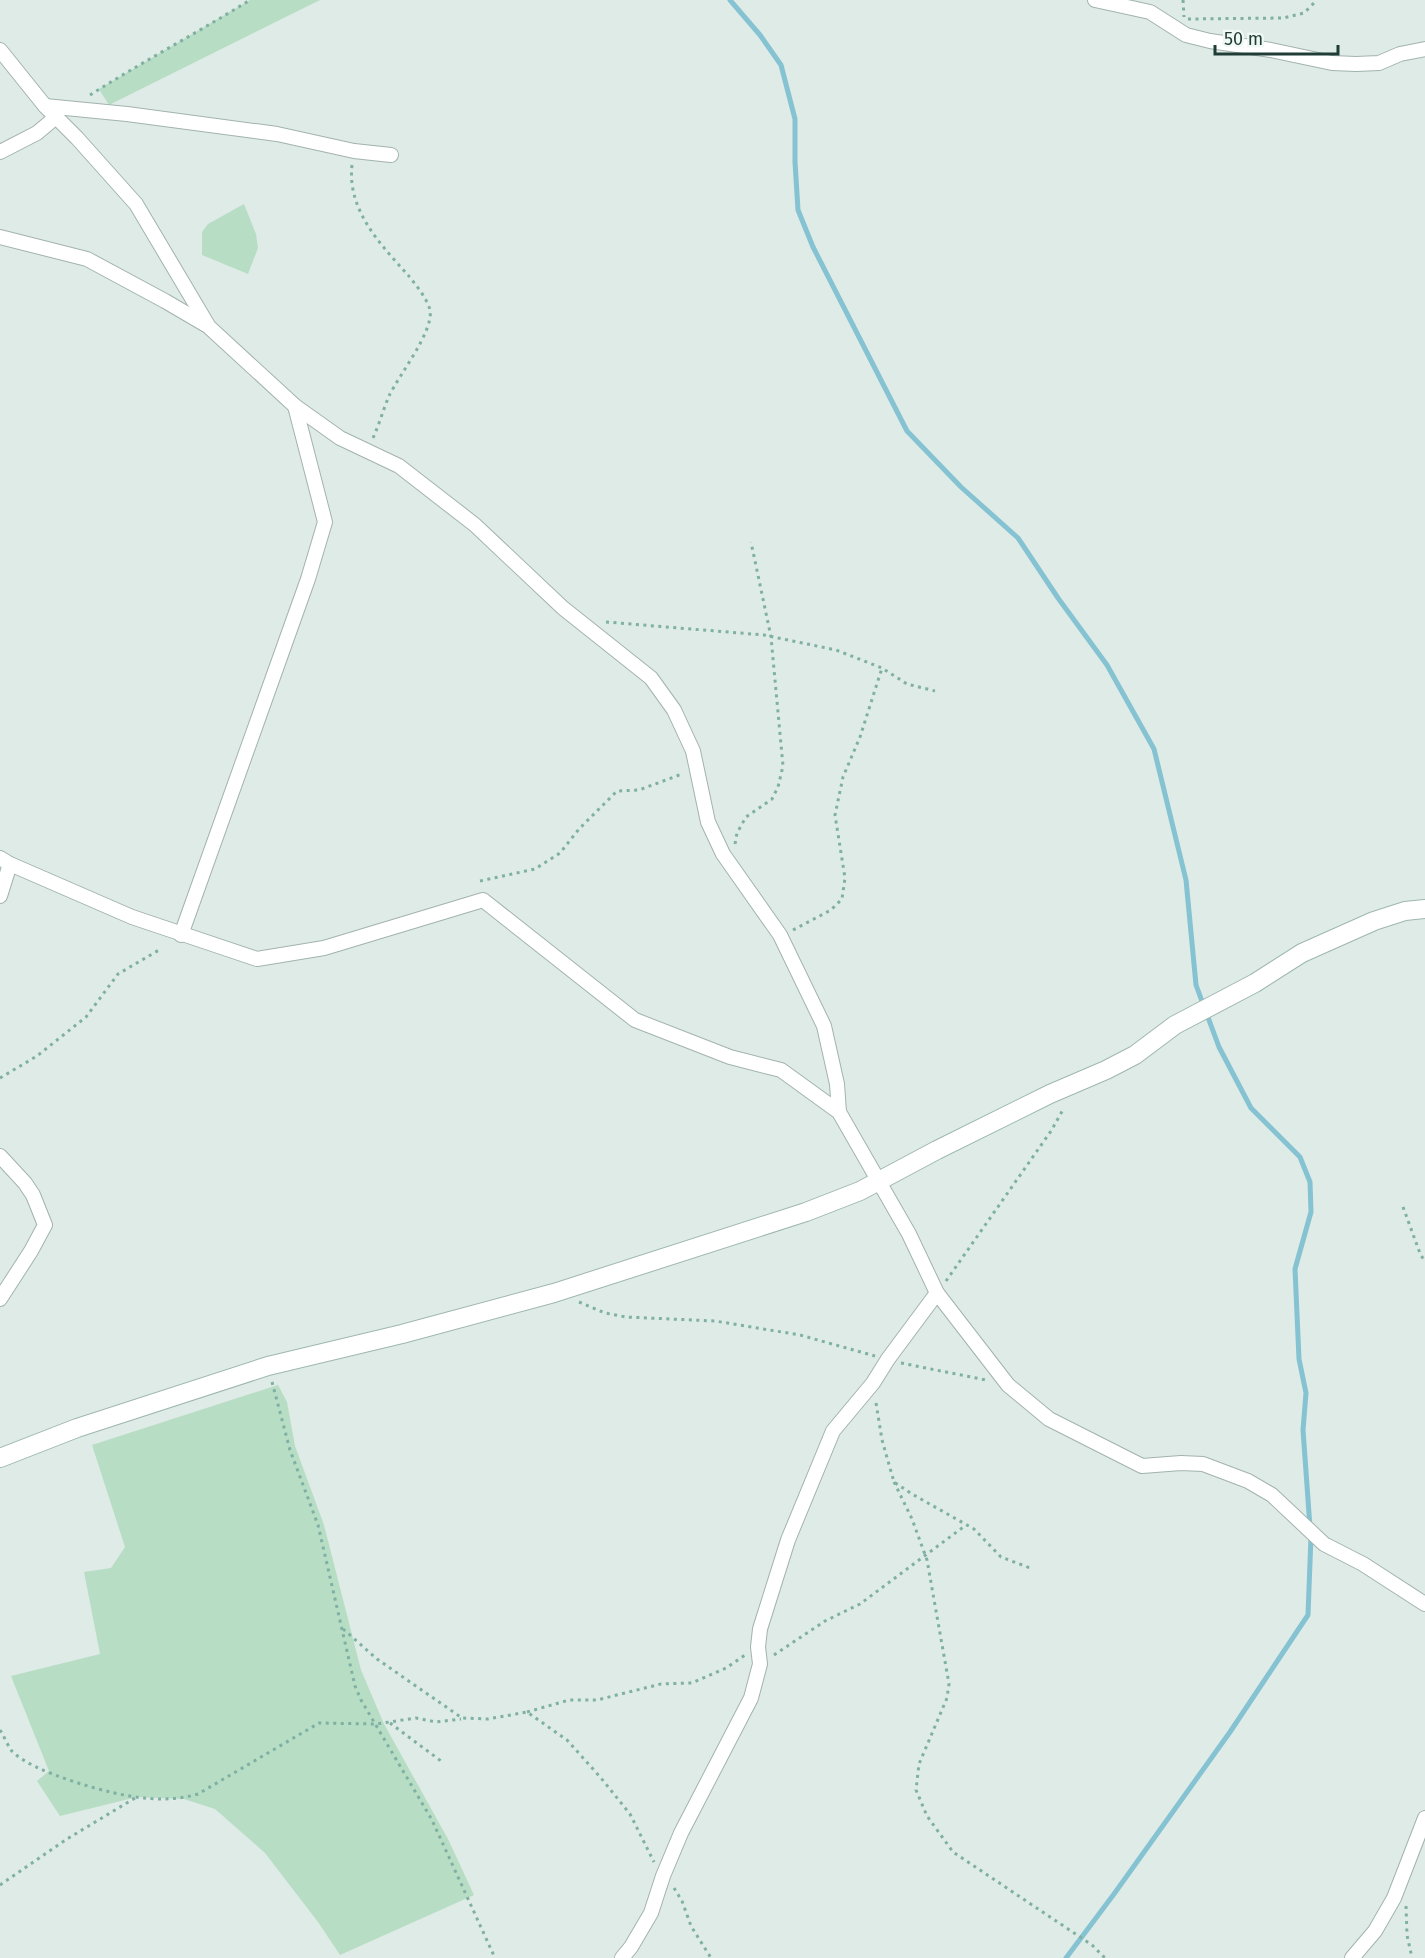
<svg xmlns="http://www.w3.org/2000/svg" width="1425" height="1958" font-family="'Fira Sans',sans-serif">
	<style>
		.green { fill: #b7ddc4 }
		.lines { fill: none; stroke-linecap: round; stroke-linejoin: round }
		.stream { stroke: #85c2d2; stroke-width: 5 }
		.street-casing { stroke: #a2b3ae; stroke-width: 16 }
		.secondary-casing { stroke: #9eb7af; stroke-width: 20 }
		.path { stroke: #7fb0a3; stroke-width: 3; stroke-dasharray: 3 4.5; stroke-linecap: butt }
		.street { stroke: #fff; stroke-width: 14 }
		.secondary { stroke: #fff; stroke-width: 18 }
	</style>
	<rect width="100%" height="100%" fill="#dfebe6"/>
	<g class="green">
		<path d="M250,0H320L109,105L99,89Z"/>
		<path d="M244,204L256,234L258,248L248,274L202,255V232L208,224Z"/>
		<path d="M278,1385L287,1402L295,1446L324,1525L361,1670L384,1724L448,1839L474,1895L340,1955L318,1922L265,1853L215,1809L184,1799L137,1797L60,1816L37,1781L49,1771L11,1676L100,1654L84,1572L111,1568L125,1547L92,1445Z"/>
	</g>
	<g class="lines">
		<g class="stream">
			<path d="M730,0L760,35L781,65L795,119V162L798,210L813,247L907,431L961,487L1018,538L1058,598L1107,665L1154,749L1186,880L1196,985L1219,1047L1251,1108L1300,1157L1310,1182L1311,1212L1295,1269L1299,1359L1306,1393L1303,1430L1310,1527"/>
			<path d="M1066,1958L1114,1894L1230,1732L1308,1615L1311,1536"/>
		</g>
		<defs>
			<g id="street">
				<path d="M1095,0L1150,12L1186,35L1210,41L1271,50L1332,63L1356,64L1379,63L1400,54L1425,49"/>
				<path d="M0,50L45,106L77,138L136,204L209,327L295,406L340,438L399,466L475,525L563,608L651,678L674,710L693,751L708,822L723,854L780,935L824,1026L837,1084L839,1112L909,1234L937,1293L1008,1385L1049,1419L1142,1466L1181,1463L1203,1464L1248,1481L1272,1495L1324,1544L1363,1564L1425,1604"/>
				<path d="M45,106L127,114L277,134L354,151L391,155"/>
				<path d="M0,152L37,133L56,117"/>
				<path d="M0,237L87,259L165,301L206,325"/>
				<path d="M0,858L10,864L132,917L257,959L324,948L483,900L635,1020L730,1057L781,1070L839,1112"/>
				<path d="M0,896L10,864"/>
				<path d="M181,935L308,579L325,522L295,406"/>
				<path d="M0,1156L25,1183L33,1195L45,1225L31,1251L0,1299"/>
				<path d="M622,1958L631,1947L651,1913L663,1876L681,1833L751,1698L760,1664L758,1647L760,1629L788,1540L833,1431L873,1383L888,1359L937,1293"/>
				<path d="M1352,1958L1375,1931L1394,1898L1425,1818"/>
			</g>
			<path id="secondary" d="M0,1458L77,1428L268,1366L402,1334L554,1293L806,1212L860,1191L937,1150L1050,1094L1106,1070L1135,1055L1175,1025L1255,983L1302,953L1374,921L1405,911L1425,909"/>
		</defs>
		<use href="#street" class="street-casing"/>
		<use href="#secondary" class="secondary-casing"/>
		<g class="path">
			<path d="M1183,0L1184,17"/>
			<path d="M1188,19L1283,18L1304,13L1317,0"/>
			<path d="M90,95C142,62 197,33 250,0"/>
			<path d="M352,165C347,210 380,244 408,275C415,284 427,298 430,310C434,331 399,375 389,396C383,410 379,425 373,438"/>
			<path d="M606,622L764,635L836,650L882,668L907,684L935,691"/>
			<path d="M735,844L737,833L746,817L772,799L778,787L783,766L771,637L751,542"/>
			<path d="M480,881L535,869L560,853L579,829L617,791L639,790L682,774"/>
			<path d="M793,930L831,910L842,899L845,878L835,815L843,777L860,737L882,668"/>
			<path d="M0,1078L37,1056L86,1017L118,974L159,950"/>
			<path d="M1403,1207L1421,1256L1425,1260"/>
			<path d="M946,1281L1051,1131L1064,1108"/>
			<path d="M579,1302L605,1313L626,1317L715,1321L800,1335L875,1356"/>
			<path d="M901,1363L986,1380"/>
			<path d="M272,1382L290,1450L318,1525L355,1686L361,1700L432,1820L495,1958"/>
			<path d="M876,1403L882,1440L894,1482L912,1494L974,1529L1001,1557L1030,1568"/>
			<path d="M894,1482L912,1519L927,1560L949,1684L947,1698L919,1764L916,1790L927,1816L953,1852L1092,1945L1105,1958"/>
			<path d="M343,1629L377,1659L462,1718L488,1719L527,1712L567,1740L601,1778L630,1814L654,1862"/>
			<path d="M774,1655L825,1621L860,1604L966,1525"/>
			<path d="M527,1712L569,1700H597L661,1684L692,1683L726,1668L745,1655"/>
			<path d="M390,1723L441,1761"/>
			<path d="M0,1730C4,1736 7,1744 11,1750C29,1772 115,1796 144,1798C162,1800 181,1799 198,1794L319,1723L376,1724L416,1718L436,1722L461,1719"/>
			<path d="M0,1885L67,1839L135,1798"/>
			<path d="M674,1888L682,1901L691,1926L711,1958"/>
			<path d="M1406,1906L1407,1935L1412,1958"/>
		</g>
		<use href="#street" class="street"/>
		<use href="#secondary" class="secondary"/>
	</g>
	<path d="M1215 45v9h123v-9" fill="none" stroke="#203c36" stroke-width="3"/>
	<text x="1224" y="45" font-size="18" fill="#203c36" stroke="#f0f8f4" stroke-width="4.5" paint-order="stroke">50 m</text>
</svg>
